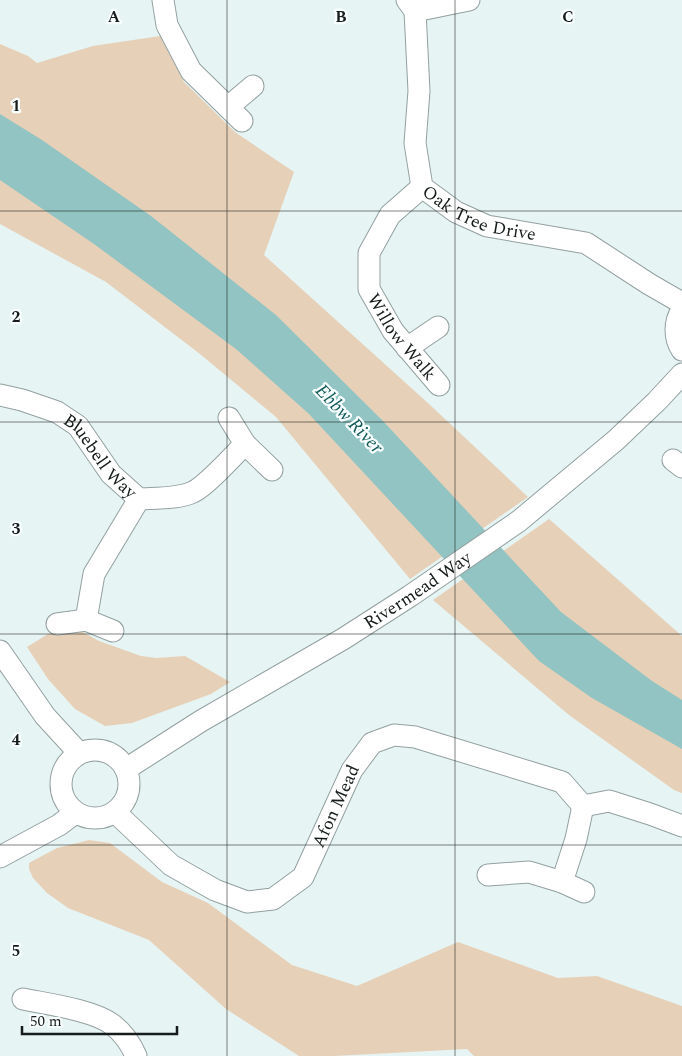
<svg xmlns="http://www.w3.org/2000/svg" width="682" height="1056" font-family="Spectral,serif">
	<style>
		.green { fill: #e7d0b8 }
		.water { fill: #91c4c2 }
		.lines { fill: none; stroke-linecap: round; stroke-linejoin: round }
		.minor-casing { stroke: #93a0a0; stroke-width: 23 }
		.minor { stroke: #fff; stroke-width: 21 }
		.grid { fill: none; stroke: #161b1b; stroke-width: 1; stroke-opacity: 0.55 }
		.labels { text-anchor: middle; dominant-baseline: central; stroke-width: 4.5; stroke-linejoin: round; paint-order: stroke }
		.street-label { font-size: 18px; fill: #161b1b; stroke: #f9ffff }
		.water-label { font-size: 19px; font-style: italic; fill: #115a59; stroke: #f9ffff }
		.grid-label { font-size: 16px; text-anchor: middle; font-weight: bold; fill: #161b1b; stroke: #f9ffff; stroke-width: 4.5; stroke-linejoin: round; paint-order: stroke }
	</style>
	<rect width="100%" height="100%" fill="#e6f4f3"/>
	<g class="green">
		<path d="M160,36L184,82L235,132L294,172L264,255L429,404L528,497L410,579L276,417L200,354L106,282L0,224V44L28,56L37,63L93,46Z"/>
		<path d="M549,519L682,636V793L674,790L569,715L433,600Z"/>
		<path d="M81,631L99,641L141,656L156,658L185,656L230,682L211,694L132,723L105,726L75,709L48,679L27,647L48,634Z"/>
		<path d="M89,840L110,843L162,882L208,903L292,965L357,986L458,942L558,978L597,976L682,1006V1056H474L467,1049L334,1056H299L226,1009L149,940L68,908L47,893L33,878L29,869V863L57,848Z"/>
	</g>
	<path class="water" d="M0,114L42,140L151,216L276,315L383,421L561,612L652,681L682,700V749L592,698L539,661L309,414L236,349L94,244L0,180Z"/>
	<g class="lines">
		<defs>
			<g id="minor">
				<path d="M163,0L167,25L191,71L242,121"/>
				<path id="s1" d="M407,0L415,11L419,91L415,143L422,187L456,212L487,226L586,243L649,284L682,303"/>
				<path d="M415,11L469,0"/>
				<path d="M228,107L253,86"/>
				<path id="s2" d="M422,187L390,215L369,253V289L393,331L439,385"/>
				<path d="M682,310C674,322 674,338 682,350"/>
				<path d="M407,348L438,327"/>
				<path id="s3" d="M0,395L22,400L57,412L78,426L111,474L139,499C155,498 179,499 193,492C206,486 234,455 245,444L229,418"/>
				<path d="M245,444L272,470"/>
				<path d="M673,460L682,467"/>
				<path d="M86,620L94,574L139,499"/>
				<path d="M57,624L86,620L113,631"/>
				<path d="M0,651L45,716L79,753"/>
				<circle cx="95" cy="784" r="34"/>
				<path id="s4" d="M126,769L201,721L343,639L410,596L519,521L616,440L657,401L682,374"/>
				<path id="s5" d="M116,813L171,865L215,890L247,902L273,899L303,877L352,770L372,743L394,735L415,737L562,782L583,806L609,801L650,814L682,826"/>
				<path d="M0,857L59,825L75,813"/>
				<path d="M488,875L529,872L562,882L576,839L583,806"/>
				<path d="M562,882L584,892"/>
				<path d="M23,999C47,1004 94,1010 113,1025C123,1033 131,1044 136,1056"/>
			</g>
		</defs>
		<use href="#minor" class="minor-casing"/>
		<use href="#minor" class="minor"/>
	</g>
	<path class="grid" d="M227,0V1056M455,0V1056M0,211H682M0,422H682M0,634H682M0,845H682"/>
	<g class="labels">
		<g class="street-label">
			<text stroke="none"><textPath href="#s1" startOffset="255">Oak Tree Drive</textPath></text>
			<text stroke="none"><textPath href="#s2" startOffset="180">Willow Walk</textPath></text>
			<text stroke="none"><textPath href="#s3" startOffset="122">Bluebell Way</textPath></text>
			<text stroke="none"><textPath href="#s4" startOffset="342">Rivermead Way</textPath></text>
			<text stroke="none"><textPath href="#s5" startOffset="302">Afon Mead</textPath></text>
		</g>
		<g class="water-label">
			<text transform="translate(349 419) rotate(46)">Ebbw River</text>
		</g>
	</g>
	<g class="grid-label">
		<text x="114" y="22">A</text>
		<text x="341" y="22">B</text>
		<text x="568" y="22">C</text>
		<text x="16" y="111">1</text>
		<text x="16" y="322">2</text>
		<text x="16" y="534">3</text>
		<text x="16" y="745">4</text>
		<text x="16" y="956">5</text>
	</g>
	<path d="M22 1026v8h155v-8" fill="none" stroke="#161b1b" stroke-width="2.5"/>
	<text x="30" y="1026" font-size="15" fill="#161b1b" stroke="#f9ffff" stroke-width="4" paint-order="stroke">50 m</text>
</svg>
